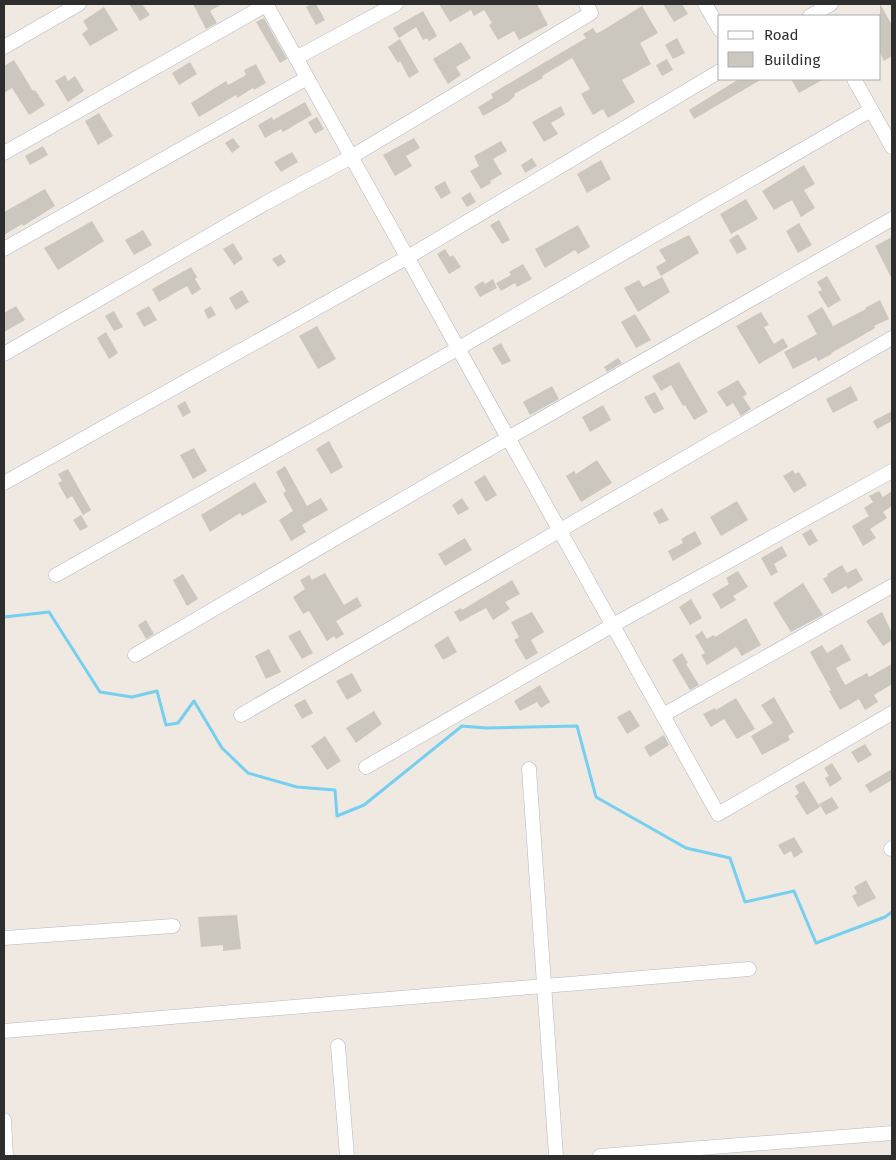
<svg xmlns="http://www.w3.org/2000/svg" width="896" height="1160" font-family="'Fira Sans',sans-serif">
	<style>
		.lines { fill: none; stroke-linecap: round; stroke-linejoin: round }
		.stream { stroke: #75cff0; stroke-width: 3 }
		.building { fill: #cbc7bf }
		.minor-casing { stroke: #b4b7c1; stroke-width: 15 }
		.minor { stroke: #fff; stroke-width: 14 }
	</style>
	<rect width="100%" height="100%" fill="#efe9e1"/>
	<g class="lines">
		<path class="stream" d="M4,617L49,612L100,692L132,697L157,691L166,725L178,723L194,701L222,748L248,773L297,787L335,790L337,816L364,805L462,726L486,728L577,726L596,797L686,848L730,858L745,902L794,891L816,943L885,917L892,912"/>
	</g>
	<g class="building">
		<path d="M129,4H142L150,15L140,21Z"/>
		<path d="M193,4H222L210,11L217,23L206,29Z"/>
		<path d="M311,4H316L325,20L316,25L306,7Z"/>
		<path d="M439,4H537L548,25L519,40L514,31L498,40L489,25L492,23L484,10L474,16L471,10L450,22Z"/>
		<path d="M663,4H682L688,14L674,22Z"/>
		<path d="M880,4L892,25V56L884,61L880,53Z"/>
		<path d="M642,6L658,33L640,43L651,64L622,80L635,102L608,118L603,109L593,115L581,94L590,89L572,58L542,76L543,78L514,94L515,96L508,102L483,116L478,107L493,98L491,94L586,38L583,34L593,28L596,33L600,32Z"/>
		<path d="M104,7L118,30L90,46L82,34L88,29L83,21Z"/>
		<path d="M423,11L437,36L429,41L427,38L423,40L416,27L399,38L393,28Z"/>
		<path d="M264,18L287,59L280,63L256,22Z"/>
		<path d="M677,38L685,53L673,59L665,45Z"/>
		<path d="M400,39L419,72L409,78L400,61L398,63L388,47Z"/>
		<path d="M461,42L471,58L456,67L461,75L448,84L433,59Z"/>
		<path d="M667,59L673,70L662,76L656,65Z"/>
		<path d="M14,60L33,91L35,90L45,105L29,115L12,88L4,93V66Z"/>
		<path d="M190,62L197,74L179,85L172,73Z"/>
		<path d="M256,64L266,83L254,90L253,88L237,98L236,95L199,117L191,103L226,81L228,85L246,75L244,70Z"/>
		<path d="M65,75L68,81L75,76L84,91L68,102L55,81Z"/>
		<path d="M739,79H762L694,119L689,110Z"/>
		<path d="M791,79H824L799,93Z"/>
		<path d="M305,102L312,115L283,132L281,129L265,138L258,125L272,117L273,120Z"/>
		<path d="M561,106L565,115L551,123L558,134L544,142L532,122Z"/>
		<path d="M99,113L113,136L98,145L85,121Z"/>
		<path d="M317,117L324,129L315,134L308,122Z"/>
		<path d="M233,138L240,147L232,153L225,143Z"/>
		<path d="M414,138L420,148L406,156L412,166L395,176L383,155Z"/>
		<path d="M501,141L507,151L493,159L502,174L490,181L491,183L481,189L470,171L479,166L474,156Z"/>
		<path d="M43,146L48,155L30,165L25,156Z"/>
		<path d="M292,152L298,162L281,172L274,162Z"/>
		<path d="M532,158L537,166L525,173L521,165Z"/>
		<path d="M601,160L611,179L587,193L577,174Z"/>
		<path d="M804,165L815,184L804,190L815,208L801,217L792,200L774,210L762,191Z"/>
		<path d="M445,181L451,193L441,199L434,187Z"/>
		<path d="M45,189L55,206L23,226L22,224L4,235V212Z"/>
		<path d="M470,192L476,202L467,207L461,198Z"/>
		<path d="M746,199L758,219L731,234L720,214Z"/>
		<path d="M499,220L510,240L502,244L490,225Z"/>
		<path d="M92,221L104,241L58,270L44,248Z"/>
		<path d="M799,223L812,245L798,253L786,231Z"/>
		<path d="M578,225L590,247L578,254L575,250L545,268L535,249Z"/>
		<path d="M143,230L152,245L134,255L125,240Z"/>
		<path d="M738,234L747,249L737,254L729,240Z"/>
		<path d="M689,235L699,253L661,276L656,267L666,261L659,250Z"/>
		<path d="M892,237V279L875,246Z"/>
		<path d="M233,243L243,259L234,265L223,249Z"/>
		<path d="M445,249L450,257L453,255L461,267L449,274L437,254Z"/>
		<path d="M281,254L286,262L278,267L272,259Z"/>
		<path d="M523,264L532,279L517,287L515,283L501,291L496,283L511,275L509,272Z"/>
		<path d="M191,267L197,277L195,279L201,289L192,295L187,286L159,302L152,289Z"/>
		<path d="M827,276L841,300L828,308L818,292L822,290L817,282Z"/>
		<path d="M662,277L670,292L638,312L624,288L639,280L643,287Z"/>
		<path d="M493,279L497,288L480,297L474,287L483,281L485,284Z"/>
		<path d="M242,290L249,302L236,310L229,298Z"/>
		<path d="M880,300L889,319L874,326L875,328L858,338L831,353L832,354L818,361L816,357L793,369L784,352L817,334L807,316L822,307L833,326L866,309L865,308Z"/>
		<path d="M16,306L25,320L4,332V313Z"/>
		<path d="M149,306L157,320L144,327L136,313Z"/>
		<path d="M211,306L216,315L208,319L204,310Z"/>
		<path d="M114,311L123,327L114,331L105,316Z"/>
		<path d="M761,312L769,325L764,327L774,344L783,338L788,347L759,364L736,326Z"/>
		<path d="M635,314L651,340L636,348L621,322Z"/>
		<path d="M317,326L336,359L318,369L299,336Z"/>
		<path d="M106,332L118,353L109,359L97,338Z"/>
		<path d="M501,343L511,361L502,365L492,348Z"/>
		<path d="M618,358L622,363L607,372L604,367Z"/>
		<path d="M679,362L708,412L694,420L685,405L683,406L671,385L661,391L652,376Z"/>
		<path d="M738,380L747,394L743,397L751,409L741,416L733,403L727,407L717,392Z"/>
		<path d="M552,386L559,399L530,415L523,402Z"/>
		<path d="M851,386L858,400L833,413L826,399Z"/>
		<path d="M655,392L664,409L654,414L644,397Z"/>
		<path d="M185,401L191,412L183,417L177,406Z"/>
		<path d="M603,405L611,420L590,432L582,417Z"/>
		<path d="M892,411V421L877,429L873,421Z"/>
		<path d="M329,441L343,467L331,474L316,449Z"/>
		<path d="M194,448L207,471L193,479L180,455Z"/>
		<path d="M597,460L612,483L581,502L566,476L574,471L576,474Z"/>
		<path d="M285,466L307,506L321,498L328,510L302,525L306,532L291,541L279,520L293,511L283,493L286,491L276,472Z"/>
		<path d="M68,469L91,510L83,515L72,496L67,499L58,483L62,481L58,474Z"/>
		<path d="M793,470L795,474L799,472L807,485L794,493L783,476Z"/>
		<path d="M485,475L497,495L486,502L474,482Z"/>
		<path d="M255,482L267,502L242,516L240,513L210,532L201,515Z"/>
		<path d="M879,491L883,497L892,491V506L883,512L887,518L870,529L876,538L863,546L852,526L869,516L864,508L873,502L869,496Z"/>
		<path d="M462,498L469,509L458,515L452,505Z"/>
		<path d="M737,501L748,520L721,536L710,517Z"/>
		<path d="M662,508L669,520L659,524L653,513Z"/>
		<path d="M81,515L88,527L80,531L73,520Z"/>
		<path d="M811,529L818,541L809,546L802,534Z"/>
		<path d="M695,531L702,544L673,561L668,551L683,543L681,539Z"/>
		<path d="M465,538L472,550L445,566L438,554Z"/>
		<path d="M782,546L787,556L774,564L778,572L771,576L761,558Z"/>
		<path d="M842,565L847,573L856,568L863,580L848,589L846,586L832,594L823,579L828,576L827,574Z"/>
		<path d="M738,571L748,587L733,596L736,600L721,609L712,594L729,584L726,578Z"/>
		<path d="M325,573L344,605L357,597L362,606L336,621L344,634L336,639L334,636L327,641L309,611L303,614L293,597L305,589L300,580L309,575L312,580Z"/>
		<path d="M183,574L198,599L187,606L173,580Z"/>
		<path d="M512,580L520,594L505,602L510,609L493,620L486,608L460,622L454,612L461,608L462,610Z"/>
		<path d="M803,583L823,615L791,632L773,603Z"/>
		<path d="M691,599L702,618L690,625L679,607Z"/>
		<path d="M532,612L544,632L531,640L538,653L526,660L514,640L519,637L511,622Z"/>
		<path d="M882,612L892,633V640L883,646L866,621Z"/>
		<path d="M746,618L761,645L742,656L736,647L707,665L701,655L705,653L695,636L702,631L707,639L714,635L715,637Z"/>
		<path d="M146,620L154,634L146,639L138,625Z"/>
		<path d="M300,630L313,653L302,659L288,636Z"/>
		<path d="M448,636L457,652L443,660L434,645Z"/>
		<path d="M842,644L851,660L836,668L845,685L867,673L869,677L892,664V684L874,695L878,702L865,710L859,699L840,710L829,691L831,690L810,652L822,645L827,653Z"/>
		<path d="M269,649L281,672L266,679L255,656Z"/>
		<path d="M682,653L688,663L686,664L699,685L690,690L672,660Z"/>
		<path d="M352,673L362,691L347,700L336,681Z"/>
		<path d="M540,685L550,702L541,708L537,702L520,711L514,701Z"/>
		<path d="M774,697L794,732L788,736L790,740L762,755L751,736L773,723L761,705Z"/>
		<path d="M736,698L755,729L737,739L724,719L711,727L703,714L715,708L716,710Z"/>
		<path d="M305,699L313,713L302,719L294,705Z"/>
		<path d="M630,710L640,726L627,734L617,717Z"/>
		<path d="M374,711L382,724L356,743L346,728Z"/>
		<path d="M664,735L669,745L650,757L644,747Z"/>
		<path d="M325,736L341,761L327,770L311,746Z"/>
		<path d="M865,744L872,755L858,763L851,752Z"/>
		<path d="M832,763L842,779L830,787L825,778L829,776L824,768Z"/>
		<path d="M892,769V780L870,793L865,785Z"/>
		<path d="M804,781L820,807L807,815L795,796L799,793L795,786Z"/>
		<path d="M832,797L839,808L826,815L819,804Z"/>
		<path d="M794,837L803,852L794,858L791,851L784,855L778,845Z"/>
		<path d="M866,880L876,898L858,907L852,896L857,893L854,887Z"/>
		<path d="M237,915L241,949L223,951V945L201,947L198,917Z"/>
	</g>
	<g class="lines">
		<defs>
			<g id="minor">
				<path d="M266,4L718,814L892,713"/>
				<path d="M705,4L720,30"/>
				<path d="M810,16L831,4"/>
				<path d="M4,47L79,4"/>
				<path d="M296,58L396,4"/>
				<path d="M854,79L892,147"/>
				<path d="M4,153L266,5"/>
				<path d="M4,249L307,78"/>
				<path d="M4,354L264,204L351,157L591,13L586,4"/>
				<path d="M4,483L408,257L720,71"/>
				<path d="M56,575L459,348L871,110"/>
				<path d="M135,655L508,438L892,219"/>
				<path d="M241,715L892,338"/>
				<path d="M663,715L892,586"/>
				<path d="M366,767L613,625L892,471"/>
				<path d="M529,769L556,1156"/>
				<path d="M891,849L892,848"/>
				<path d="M4,938L173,926"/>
				<path d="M4,1031L749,969"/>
				<path d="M338,1046L347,1156"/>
				<path d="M4,1120L6,1156"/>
				<path d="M600,1156L892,1133"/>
			</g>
		</defs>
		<use href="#minor" class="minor-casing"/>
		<use href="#minor" class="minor"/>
	</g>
	<rect width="896" height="1160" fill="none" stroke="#2e2e2e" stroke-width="10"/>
	<rect x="718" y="15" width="162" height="65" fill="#ffffff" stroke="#ababab"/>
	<rect x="728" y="31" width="25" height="8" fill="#ffffff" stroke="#ababab"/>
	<text x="764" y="40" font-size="15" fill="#2e2e2e">Road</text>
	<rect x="728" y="52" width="25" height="15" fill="#cbc7bf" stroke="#ababab"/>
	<text x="764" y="65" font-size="15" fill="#2e2e2e">Building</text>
</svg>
